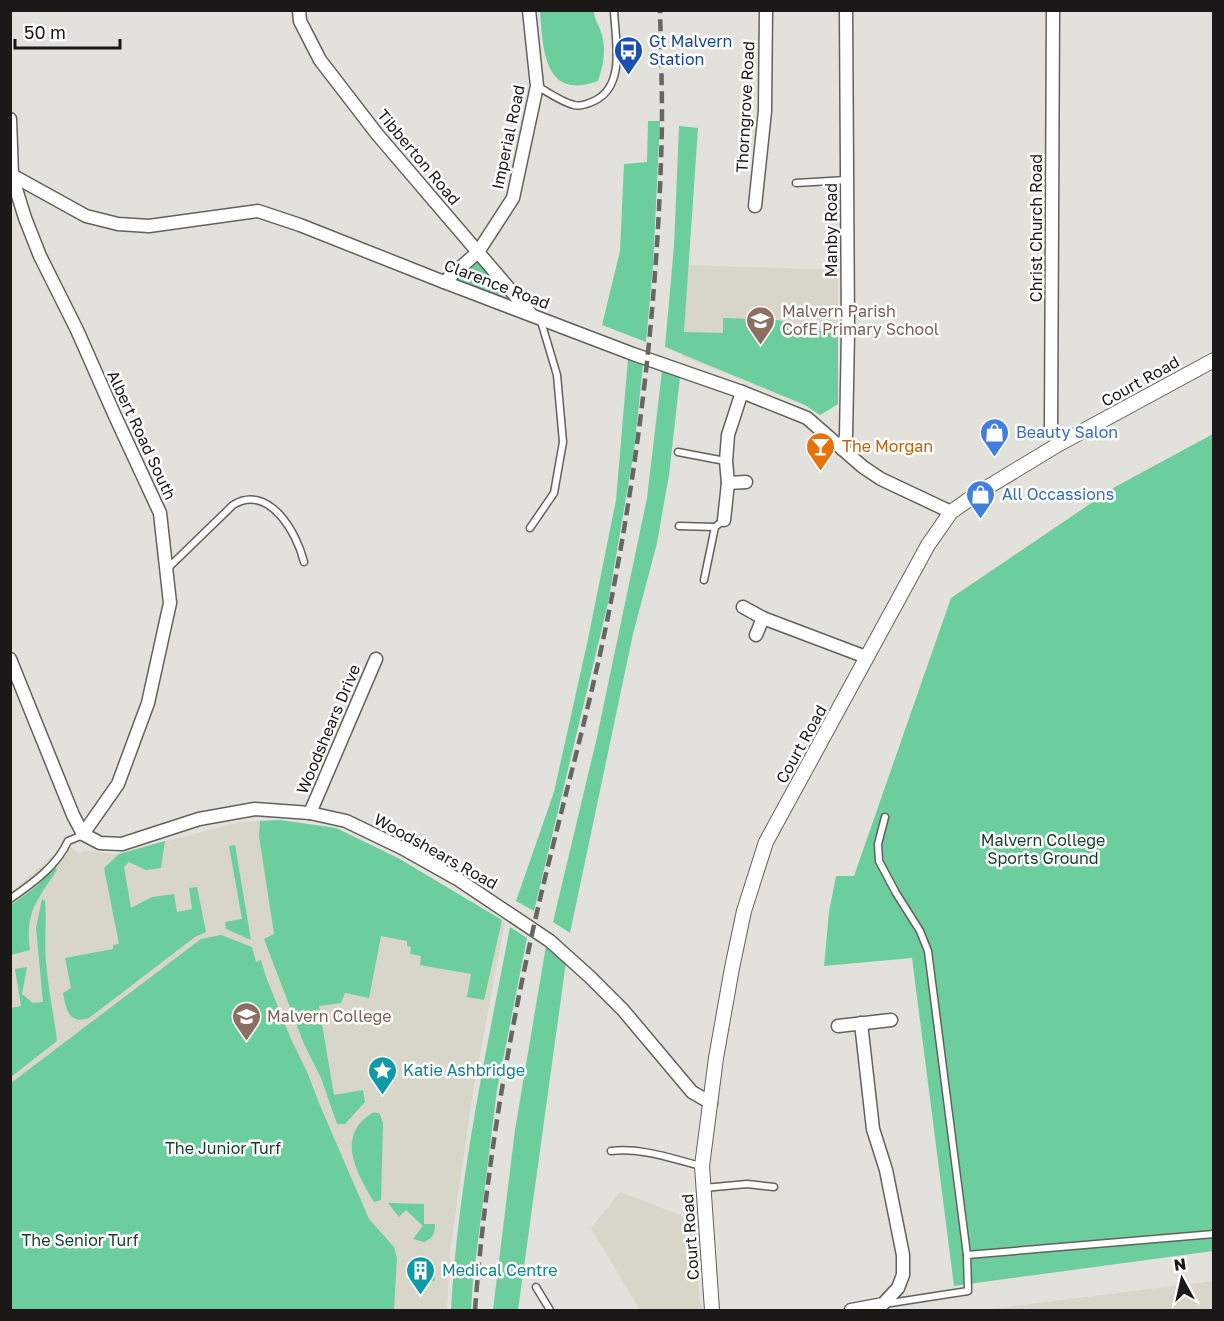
<svg xmlns="http://www.w3.org/2000/svg" width="1224" height="1321" font-family="'Golos Text',sans-serif">
	<style>
		.built { fill: #d8d6c9 }
		.green { fill: #6cce9c }
		.lines { fill: none; stroke-linecap: round; stroke-linejoin: round }
		.service-casing { stroke: #62615c; stroke-width: 9 }
		.minor-casing { stroke: #62615c; stroke-width: 15 }
		.tertiary-casing { stroke: #62615c; stroke-width: 16 }
		.service { stroke: #fff; stroke-width: 6 }
		.minor { stroke: #fff; stroke-width: 12 }
		.tertiary { stroke: #fff; stroke-width: 14 }
		.rail { stroke: #676663; stroke-width: 4.5; stroke-dasharray: 12 6; stroke-linecap: butt }
		.labels { text-anchor: middle; dominant-baseline: central; stroke-width: 5; stroke-linejoin: round; paint-order: stroke }
		.transit-label { font-size: 16px; fill: #164399; stroke: #fffffe; text-anchor: start }
		.street-label { font-size: 16px; fill: #1a1917; stroke: #fffffe }
		.education-label { font-size: 16px; fill: #785e54; stroke: #fffffe; text-anchor: start }
		.shop-label { font-size: 16px; fill: #366cbe; stroke: #fffffe; text-anchor: start }
		.food-label { font-size: 16px; fill: #c56008; stroke: #fffffe; text-anchor: start }
		.park-label { font-size: 16px; fill: #113e29; stroke: #fffffe }
		.culture-label { font-size: 16px; fill: #0d838f; stroke: #fffffe; text-anchor: start }
	</style>
	<rect width="100%" height="100%" fill="#e2e1dc"/>
	<g class="built">
		<path d="M688,265L838,270V404L820,415L805,405L682,356Z"/>
		<path d="M280,820L336,828L398,858L505,923L474,1085L450,1252L447,1310H11V892L57,852L62,841L80,854L84,851L119,854L240,822Z"/>
		<path d="M620,1192L696,1221L699,1297L702,1310H640L591,1228Z"/>
		<path d="M1213,1281V1310H979L989,1309Z"/>
	</g>
	<g class="green">
		<path d="M540,11H594C594,18 597,22 600,29C607,47 604,63 598,81C544,101 543,49 540,11Z"/>
		<path d="M648,121H660L653,266L646,342L602,325L620,251L624,164L647,162Z"/>
		<path d="M679,126L698,128L684,332L723,333V318L778,320L838,335V404L820,415L805,405L665,347L674,246Z"/>
		<path d="M477,261L505,297L456,280Z"/>
		<path d="M628,359L643,365L634,451L608,603L534,911L516,901L554,792L588,639L616,500Z"/>
		<path d="M662,371L680,377L669,475L657,543L633,634L570,933L553,922L597,737L647,498Z"/>
		<path d="M1213,434V1251L954,1286L912,958L824,966L829,912L836,876H854L951,598L1115,487Z"/>
		<path d="M280,820L336,828L398,858L502,920L484,1000L467,997L471,974L420,965L421,956L410,954L411,947L407,946V941L381,936L369,998L345,993L341,1003L319,1006L334,1095L363,1090L365,1102L345,1124H337L321,1078L304,1044L264,939L274,934L259,836L260,821Z"/>
		<path d="M165,841L161,868L146,870L129,862L124,867L131,908L152,897L174,894L177,912L192,909L189,888L197,887L206,932L195,937L89,1018C69,1025 66,1009 63,993L71,988L65,958L113,949V945L119,944L104,868L119,854Z"/>
		<path d="M235,845L251,940L226,929L225,922L242,919L229,846Z"/>
		<path d="M55,867L57,870C37,901 25,911 30,950L11,955V905L38,885Z"/>
		<path d="M42,899L45,901C47,921 44,941 46,962C48,989 54,1015 57,1041L11,1077V1008L21,1006L15,969L27,967L22,994L33,1003L43,1002L36,928Z"/>
		<path d="M510,927L527,938L497,1090L473,1281L471,1310H451C458,1182 486,1053 510,927Z"/>
		<path d="M221,935L252,947L256,962L261,960L266,977L291,1039L308,1074L319,1103L369,1219L394,1247L397,1258L394,1310H11V1083L201,939Z"/>
		<path d="M546,946L566,962L518,1310H493L515,1130Z"/>
		<path d="M374,1112L380,1114L383,1123L381,1200L374,1202C357,1173 334,1135 374,1112Z"/>
		<path d="M388,1203L424,1204V1224H435C435,1234 433,1238 424,1242L413,1239L423,1226L406,1210L399,1217Z"/>
		<path d="M412,1262L434,1263L435,1281L408,1280L409,1269Z"/>
	</g>
	<g class="lines">
		<defs>
			<g id="service">
				<path d="M537,86C548,92 561,102 574,105C581,107 590,103 596,100C626,84 615,39 614,10"/>
				<path d="M796,183L847,180"/>
				<path d="M678,452L725,461"/>
				<path d="M679,526L715,527"/>
				<path d="M530,528L554,493L563,442L557,375L540,318"/>
				<path d="M167,569L233,505C269,483 297,533 304,562"/>
				<path d="M704,580L715,527L724,520"/>
				<path d="M885,817L878,844L879,861L896,893L920,931L928,951L967,1255"/>
				<path d="M10,899C33,883 57,866 68,841L83,835"/>
				<path d="M611,1151C640,1147 673,1159 701,1166"/>
				<path d="M704,1188L747,1184L774,1187"/>
				<path d="M536,1287L550,1310"/>
				<path d="M884,1304L968,1291L967,1255L1214,1234"/>
			</g>
			<g id="minor">
				<path d="M299,10L300,21L320,60L377,134L530,313"/>
				<path d="M1053,10L1051,427L1059,444"/>
				<path d="M10,119L12,176L25,218L40,256L77,330L115,416L160,513L170,603L148,703L118,784L83,834"/>
				<path d="M10,174L86,216L118,224L149,226L258,211L300,225L444,282L633,354L742,392L807,418L863,467L881,479L951,512"/>
				<path d="M755,206L765,111L766,10"/>
				<path d="M444,282L478,252L513,198L537,86L529,10"/>
				<path d="M842,449L846,436L848,332L846,10"/>
				<path d="M728,483L746,482"/>
				<path d="M724,520L728,483L726,461L728,435L742,392"/>
				<path d="M743,607L763,618L866,657"/>
				<path d="M756,635L763,618"/>
				<path d="M10,659L73,815L83,834L100,843L122,844L199,819L255,809L310,813L346,821L402,848L459,880L550,941L590,977L623,1010L692,1092L711,1103"/>
				<path d="M310,813L376,659"/>
				<path d="M838,1026L891,1020"/>
				<path d="M851,1310L883,1304L898,1288L903,1275V1255L886,1170L873,1129L861,1023"/>
			</g>
			<path id="tertiary" d="M712,1310L702,1166L716,1058L732,968L744,911L766,842L928,545L951,512L978,493L1059,444L1214,360"/>
		</defs>
		<use href="#service" class="service-casing"/>
		<use href="#minor" class="minor-casing"/>
		<use href="#tertiary" class="tertiary-casing"/>
		<use href="#service" class="service"/>
		<use href="#minor" class="minor"/>
		<use href="#tertiary" class="tertiary"/>
		<path class="rail" d="M475,1310C485,1177 507,1043 537,912C561,807 592,702 612,596C642,440 659,282 662,123C662,86 661,48 660,10"/>
	</g>
	<defs>
		<symbol id="bus-pin" viewBox="-11 -11 22 30"><path d="M0 17L-7.5 6A9.5 9.5 0 1 1 7.5 6Z" fill="#1a4fb4" stroke="#fffffe"/><path d="M-5-6H5V4H4V6H2V4H-2V6H-4V4H-5ZM-3.5-4V0h7V-4ZM-3.5 1.2v1.5H-2V1.2ZM2 1.2v1.5H3.5V1.2Z" fill="#fff"/></symbol>
		<symbol id="school-pin" viewBox="-11 -11 22 30"><path d="M0 17L-7.5 6A9.5 9.5 0 1 1 7.5 6Z" fill="#8d6e63" stroke="#fffffe"/><path d="M0-5L7-2L0 1L-7-2ZM-4 1L0 2.5L4 1V4Q0 6-4 4Z" fill="#fff"/></symbol>
		<symbol id="shop-pin" viewBox="-11 -11 22 30"><path d="M0 17L-7.5 6A9.5 9.5 0 1 1 7.5 6Z" fill="#3f7fe0" stroke="#fffffe"/><path d="M-5-2.5h2.3a2.7 3.5 0 0 1 5.4 0H5L5.5 6h-11ZM-1.5-2.5h3a1.5 2.3 0 0 0-3 0Z" fill="#fff"/></symbol>
		<symbol id="bar-pin" viewBox="-11 -11 22 30"><path d="M0 17L-7.5 6A9.5 9.5 0 1 1 7.5 6Z" fill="#e8710a" stroke="#fffffe"/><path d="M-6-5H6L.8 .8V4.5H3.5V6h-7V4.5H-.8V.8Z" fill="#fff"/></symbol>
		<symbol id="sight-pin" viewBox="-11 -11 22 30"><path d="M0 17L-7.5 6A9.5 9.5 0 1 1 7.5 6Z" fill="#0f9aa8" stroke="#fffffe"/><path d="M0-6L1.8-2.2L6-1.7L2.9 1.2L3.7 5.4L0 3.3L-3.7 5.4L-2.9 1.2L-6-1.7L-1.8-2.2Z" fill="#fff"/></symbol>
		<symbol id="building-pin" viewBox="-11 -11 22 30"><path d="M0 17L-7.5 6A9.5 9.5 0 1 1 7.5 6Z" fill="#0f9aa8" stroke="#fffffe"/><path d="M-4-6H4V6H1V3H-1V6H-4ZM-2.5-4.3h1.7v1.8h-1.7ZM.8-4.3h1.7v1.8H.8ZM-2.5-1h1.7V.8h-1.7ZM.8-1h1.7V.8H.8Z" fill="#fff"/></symbol>
	</defs>
	<g fill-rule="evenodd">
		<use href="#bus-pin" x="612" y="34" width="33" height="45"/>
		<use href="#school-pin" x="744" y="304" width="33" height="45"/>
		<use href="#shop-pin" x="978" y="416" width="33" height="45"/>
		<use href="#bar-pin" x="804" y="430" width="33" height="45"/>
		<use href="#shop-pin" x="964" y="478" width="33" height="45"/>
		<use href="#school-pin" x="230" y="1000" width="33" height="45"/>
		<use href="#sight-pin" x="366" y="1054" width="33" height="45"/>
		<use href="#building-pin" x="404" y="1254" width="33" height="45"/>
	</g>
	<g class="labels">
		<g class="transit-label">
			<text x="649" y="41">Gt Malvern<tspan x="649" dy="18">Station</tspan></text>
		</g>
		<g class="street-label">
			<text transform="translate(745 107) rotate(-87)">Thorngrove Road</text>
			<text transform="translate(508 137) rotate(-78)">Imperial Road</text>
			<text transform="translate(419 157) rotate(50)">Tibberton Road</text>
			<text transform="translate(1036 228) rotate(-90)">Christ Church Road</text>
			<text transform="translate(831 230) rotate(-90)">Manby Road</text>
			<text transform="translate(497 284) rotate(21)">Clarence Road</text>
			<text transform="translate(1140 381) rotate(-29)">Court Road</text>
			<text transform="translate(142 435) rotate(65)">Albert Road South</text>
			<text transform="translate(328 729) rotate(-67)">Woodshears Drive</text>
			<text transform="translate(801 744) rotate(-61)">Court Road</text>
			<text transform="translate(436 851) rotate(29)">Woodshears Road</text>
			<text transform="translate(690 1237) rotate(-94)">Court Road</text>
		</g>
		<g class="education-label">
			<text x="782" y="311">Malvern Parish<tspan x="782" dy="18">CofE Primary School</tspan></text>
			<text x="267" y="1016">Malvern College</text>
		</g>
		<g class="shop-label">
			<text x="1016" y="432">Beauty Salon</text>
			<text x="1002" y="494">All Occassions</text>
		</g>
		<g class="food-label">
			<text x="842" y="446">The Morgan</text>
		</g>
		<g class="park-label">
			<text x="1043" y="840">Malvern College<tspan x="1043" dy="18">Sports Ground</tspan></text>
			<text x="223" y="1148">The Junior Turf</text>
			<text x="80" y="1240">The Senior Turf</text>
		</g>
		<g class="culture-label">
			<text x="403" y="1070">Katie Ashbridge</text>
			<text x="442" y="1270">Medical Centre</text>
		</g>
	</g>
	<rect width="1224" height="1321" fill="none" stroke="#1a1917" stroke-width="24"/>
	<g transform="translate(1182 1279) rotate(352)" stroke="#fffffe" stroke-width="4.5" paint-order="stroke">
	<path d="M0-4.5L10 22L0 15L-10 22Z" fill="#1a1917"/>
	<text y="-9" font-size="16" font-weight="bold" text-anchor="middle" fill="#1a1917">N</text>
	</g>
	<path d="M15 39v9h105v-9" fill="none" stroke="#1a1917" stroke-width="3"/>
	<text x="24" y="39" font-size="18" fill="#1a1917" stroke="#fffffe" stroke-width="4.5" paint-order="stroke">50 m</text>
</svg>
